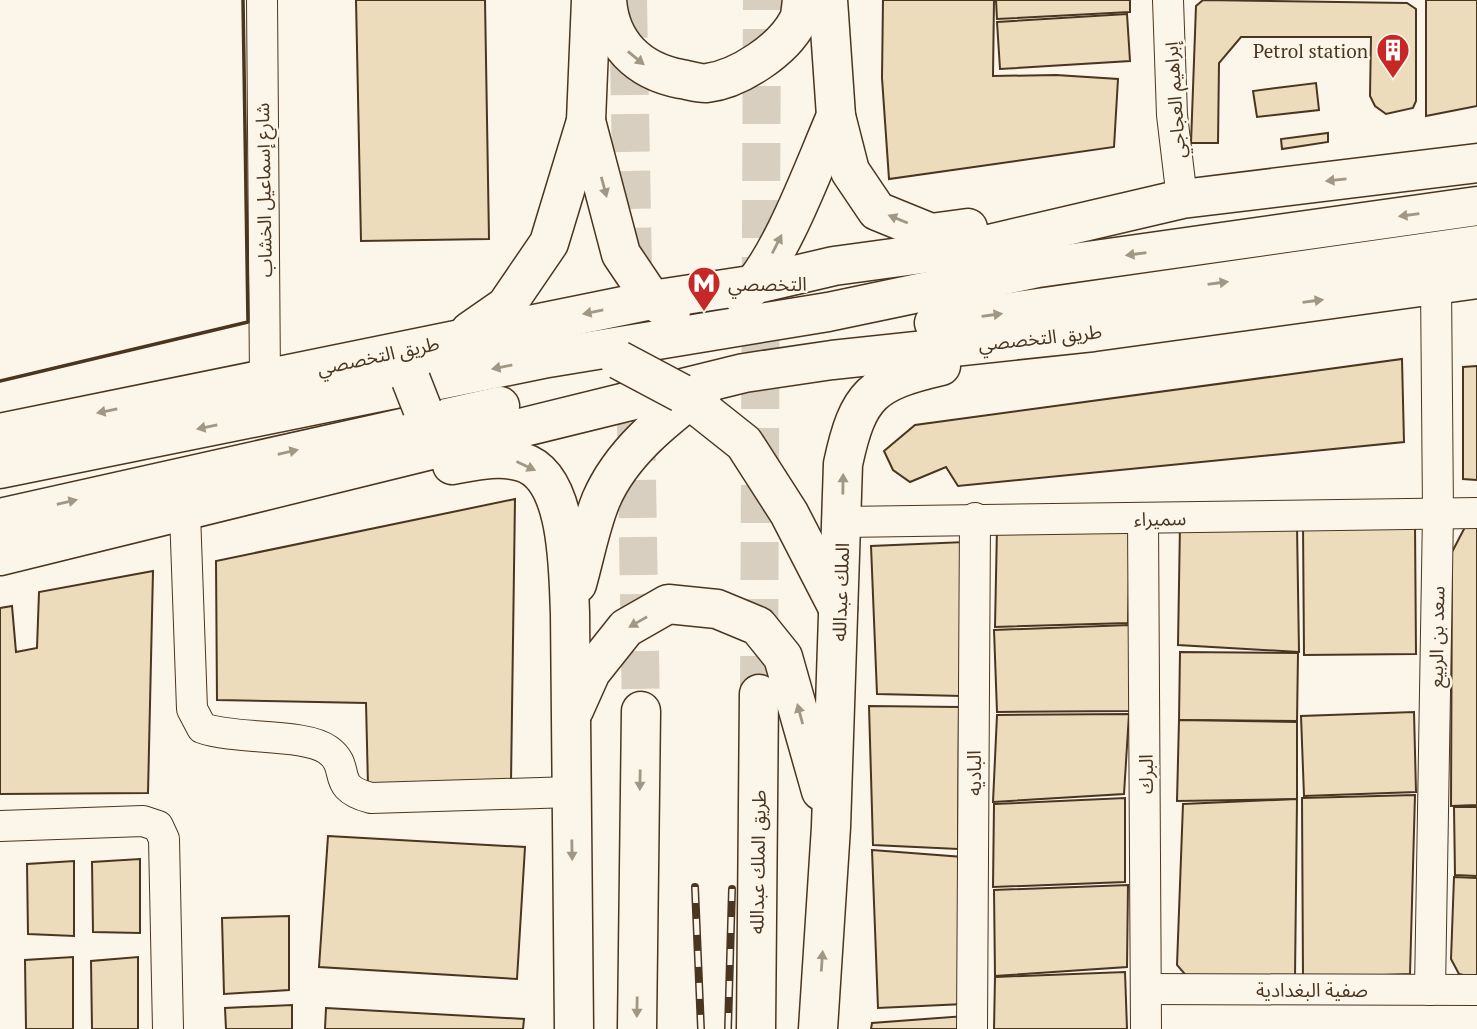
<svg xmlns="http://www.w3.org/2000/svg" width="1477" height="1029" font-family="'PT Serif','Noto Sans Arabic',serif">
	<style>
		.building { fill: #ecdcbc; stroke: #4a3520; stroke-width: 2 }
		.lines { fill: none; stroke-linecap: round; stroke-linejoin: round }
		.highway-tunnel { stroke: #d8cfc1; stroke-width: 38; stroke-dasharray: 38 19; stroke-linecap: butt }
		.minor-casing { stroke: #4a3520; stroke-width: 32 }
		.major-casing { stroke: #4a3520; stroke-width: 41 }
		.highway-casing { stroke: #4a3520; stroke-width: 41 }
		.minor { stroke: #fbf6e9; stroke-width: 30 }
		.major { stroke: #fbf6e9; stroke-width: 38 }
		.highway { stroke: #fbf6e9; stroke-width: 38 }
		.rail-casing { stroke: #4a3520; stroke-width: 8 }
		.rail { stroke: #fbf6e9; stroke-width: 5; stroke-dasharray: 16; stroke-linecap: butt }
		.major-bridge-casing { stroke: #4a3520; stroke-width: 41; stroke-linecap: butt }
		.major-bridge { stroke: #fbf6e9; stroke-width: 38 }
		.wall { stroke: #4a3520; stroke-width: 3.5 }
		.oneway { fill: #a29684 }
		.labels { text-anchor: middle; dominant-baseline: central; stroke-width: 5; stroke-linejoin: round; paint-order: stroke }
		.poi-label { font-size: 19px; fill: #4a3520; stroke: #fbf6e9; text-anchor: end }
		.street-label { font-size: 19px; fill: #4a3520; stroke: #fbf6e9 }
	</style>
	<rect width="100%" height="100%" fill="#fbf6e9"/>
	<g class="building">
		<path d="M356,0H485L489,239L361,241Z"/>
		<path d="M883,0H994L993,76L1056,75L1118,79L1114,147L889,179L882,78Z"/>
		<path d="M996,0H1130V12L997,19Z"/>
		<path d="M1203,0L1407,3L1416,9V101L1413,108L1386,114L1375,106L1370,96L1371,37H1241L1219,63L1218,143H1191L1196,6Z"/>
		<path d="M1426,0H1477V106L1426,116Z"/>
		<path d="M1127,14L1130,61L1000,69L997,22Z"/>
		<path d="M1316,83L1319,110L1257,117L1253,91Z"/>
		<path d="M1328,133V142L1282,149L1281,139Z"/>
		<path d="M1402,359L1404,442L958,486L946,467L910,482L893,470L884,451L915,425Z"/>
		<path d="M1477,366V480L1463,479V367Z"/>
		<path d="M515,499L511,782L368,786L366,703L217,700L216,561Z"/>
		<path d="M1180,524L1297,526L1299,652L1178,645Z"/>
		<path d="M1415,524L1416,654L1304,655L1303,525Z"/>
		<path d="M997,527L1130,532L1128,623L995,627Z"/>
		<path d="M1465,527L1477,528V805L1451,806L1452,552Z"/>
		<path d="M965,542L962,696L877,694L871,546Z"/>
		<path d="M153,571L148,793L0,794V608L12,606L16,652L37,648L39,592Z"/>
		<path d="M1129,625L1130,711L997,712L994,630Z"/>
		<path d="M1180,652L1298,653L1297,721L1179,720Z"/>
		<path d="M869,706L959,707L958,849L873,845Z"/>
		<path d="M1414,712L1416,792L1304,796L1301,716Z"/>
		<path d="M1129,714L1124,794L993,802L997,715Z"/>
		<path d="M1179,720L1297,722V799L1177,801Z"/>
		<path d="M1415,795L1410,974L1303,978L1302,798Z"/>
		<path d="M1125,798V882L993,887L994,804Z"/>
		<path d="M1297,799L1295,978L1189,979L1177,965L1183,804Z"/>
		<path d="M1454,807H1477V876L1455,875Z"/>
		<path d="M328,836L525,847L517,979L319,967Z"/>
		<path d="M872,850L963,857L964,1004L878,1008Z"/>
		<path d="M140,859V933L93,932L92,862Z"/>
		<path d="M74,861V936L28,934L27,864Z"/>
		<path d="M1454,877L1477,878V978L1459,974L1451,959Z"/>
		<path d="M1128,885L1127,967L995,976L994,890Z"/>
		<path d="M289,916V990L224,994L222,918Z"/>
		<path d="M73,957V1029H26L25,960Z"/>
		<path d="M138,957V1029H92L91,961Z"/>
		<path d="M1125,972L1127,1029H994L995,977Z"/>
		<path d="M292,1005V1029H226L225,1008Z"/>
		<path d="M326,1008L524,1019L523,1029H325Z"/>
		<path d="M965,1016L964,1029H871L872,1023Z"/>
	</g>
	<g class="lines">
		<g class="highway-tunnel">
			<path d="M628,0L633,271"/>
			<path d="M635,366L641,711"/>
			<path d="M759,694L762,0"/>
		</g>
		<defs>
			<g id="minor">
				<path d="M262,0L265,380"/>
				<path d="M1168,0L1172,115L1182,199"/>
				<path d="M185,513L192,709L202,728C236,740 305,733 328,750C353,768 328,787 371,798L572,792"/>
				<path d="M1143,518L1146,1029"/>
				<path d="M842,522L1477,513"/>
				<path d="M0,826L143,821L158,826L164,839L168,1029"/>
				<path d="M1147,989L1477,990"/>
				<path d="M1430,990L1438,513L1436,284"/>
				<path d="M972,1029L975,518"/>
			</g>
			<g id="major">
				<path d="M607,0C610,43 638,71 681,79C689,80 699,84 707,83C739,79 783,50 798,21C801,15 801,6 802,0"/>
				<path d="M828,0L836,116L850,171L877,211L931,233L968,228"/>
				<path d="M586,121L621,254L652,300L671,311"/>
				<path d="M743,296C780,262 815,164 836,116"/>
				<path d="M934,323L1477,245"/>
				<path d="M470,331L506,306L549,243L586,121L591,0"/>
				<path d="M681,393L744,443L789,513L838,608"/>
				<path d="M0,433L652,300L757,284L834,266L981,246L1182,199L1477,163"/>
				<path d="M452,465C475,461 498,455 522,462C570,476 568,572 570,613L574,1029"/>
				<path d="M0,469L548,358L828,312L1038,268L1477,206"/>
				<path d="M0,518L500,406"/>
				<path d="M0,556L744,373L832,360L1093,332L1477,279"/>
				<path d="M577,584C585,556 590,527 601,500C621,453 664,419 704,389"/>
				<path d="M574,710L591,672L626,628L668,604L717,609L758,626L783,657L821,791"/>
				<path d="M818,1029L831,827L843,464C858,394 872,382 941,366"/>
			</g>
			<g id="highway">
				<path d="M637,1029L641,711"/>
				<path d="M756,1029L759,694"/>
			</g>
		</defs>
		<use href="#minor" class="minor-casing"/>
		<use href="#major" class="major-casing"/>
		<use href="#highway" class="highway-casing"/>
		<use href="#minor" class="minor"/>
		<use href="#major" class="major"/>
		<use href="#highway" class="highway"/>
		<defs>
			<g id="rail">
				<path d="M695,887L701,1029"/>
				<path d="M728,1029L732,889"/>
			</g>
		</defs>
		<use href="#rail" class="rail-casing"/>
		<use href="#rail" class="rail"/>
		<defs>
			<g id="major-bridge">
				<path d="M619,360L681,393"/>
				<path d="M411,380L422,408"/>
			</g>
		</defs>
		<use href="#major-bridge" class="major-bridge-casing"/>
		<use href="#major-bridge" class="major-bridge"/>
		<path class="wall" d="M0,381L248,322L243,0"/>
	</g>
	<defs><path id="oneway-solid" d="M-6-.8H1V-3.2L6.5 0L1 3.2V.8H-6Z" transform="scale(1.75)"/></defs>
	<g class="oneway">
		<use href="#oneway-solid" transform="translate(636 58) rotate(39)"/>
		<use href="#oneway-solid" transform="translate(1336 180) rotate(174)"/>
		<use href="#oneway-solid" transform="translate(604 187) rotate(75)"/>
		<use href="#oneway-solid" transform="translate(1409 215) rotate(172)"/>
		<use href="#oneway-solid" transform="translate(898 219) rotate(-158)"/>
		<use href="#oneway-solid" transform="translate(777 244) rotate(-63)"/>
		<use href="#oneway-solid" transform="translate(1136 254) rotate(172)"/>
		<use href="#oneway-solid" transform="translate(1218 283) rotate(-8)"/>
		<use href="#oneway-solid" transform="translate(1313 301) rotate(-8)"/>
		<use href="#oneway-solid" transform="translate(593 312) rotate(169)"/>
		<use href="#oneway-solid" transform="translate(992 315) rotate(-8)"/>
		<use href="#oneway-solid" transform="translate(502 367) rotate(169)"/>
		<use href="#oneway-solid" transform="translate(107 411) rotate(169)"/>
		<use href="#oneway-solid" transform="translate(207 427) rotate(169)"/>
		<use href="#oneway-solid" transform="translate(288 452) rotate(-13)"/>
		<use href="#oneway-solid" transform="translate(526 466) rotate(25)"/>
		<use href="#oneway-solid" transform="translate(843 484) rotate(-89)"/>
		<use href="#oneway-solid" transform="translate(67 502) rotate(-13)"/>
		<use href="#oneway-solid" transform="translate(638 622) rotate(150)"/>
		<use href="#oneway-solid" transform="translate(800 714) rotate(-105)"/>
		<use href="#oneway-solid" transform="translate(640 780) rotate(91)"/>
		<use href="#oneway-solid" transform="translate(572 850) rotate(89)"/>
		<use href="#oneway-solid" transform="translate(822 961) rotate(-86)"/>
		<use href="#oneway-solid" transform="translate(637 1007) rotate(91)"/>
	</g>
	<defs>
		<symbol id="building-pin" viewBox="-11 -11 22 30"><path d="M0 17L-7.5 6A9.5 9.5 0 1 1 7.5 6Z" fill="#c62828" stroke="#fbf6e9"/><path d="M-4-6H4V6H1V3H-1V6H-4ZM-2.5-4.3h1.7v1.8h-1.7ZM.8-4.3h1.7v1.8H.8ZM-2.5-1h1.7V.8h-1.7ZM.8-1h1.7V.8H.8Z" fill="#fff"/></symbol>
		<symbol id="metro-pin" viewBox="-11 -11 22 30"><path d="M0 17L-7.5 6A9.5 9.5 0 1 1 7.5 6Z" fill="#c62828" stroke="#fbf6e9"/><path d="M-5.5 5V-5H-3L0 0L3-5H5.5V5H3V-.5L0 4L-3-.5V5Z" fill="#fff"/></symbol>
	</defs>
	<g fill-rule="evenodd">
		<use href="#building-pin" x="1374" y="31" width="38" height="52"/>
		<use href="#metro-pin" x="685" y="264" width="38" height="52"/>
	</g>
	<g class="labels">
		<g class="poi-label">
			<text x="1368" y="50">Petrol station</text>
			<text x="728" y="283" text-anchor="start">التخصصي</text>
		</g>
		<g class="street-label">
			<text transform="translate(1174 100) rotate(-94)">إبراهيم العجاجي</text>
			<text transform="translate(263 190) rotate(-91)">شارع إسماعيل الخشاب</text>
			<text transform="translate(1040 337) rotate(-6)">طريق التخصصي</text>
			<text transform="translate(378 355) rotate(-12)">طريق التخصصي</text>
			<text transform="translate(1160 518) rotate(-1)">سميراء</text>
			<text transform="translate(840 592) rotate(-88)">الملك عبدالله</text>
			<text transform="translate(1436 637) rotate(-89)">سعد بن الربيع</text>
			<text transform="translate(973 773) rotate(-90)">الباديه</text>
			<text transform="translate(1145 774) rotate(-90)">البرك</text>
			<text transform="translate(757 862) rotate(-89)">طريق الملك عبدالله</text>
			<text x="1312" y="989">صفية البغدادية</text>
		</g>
	</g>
</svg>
